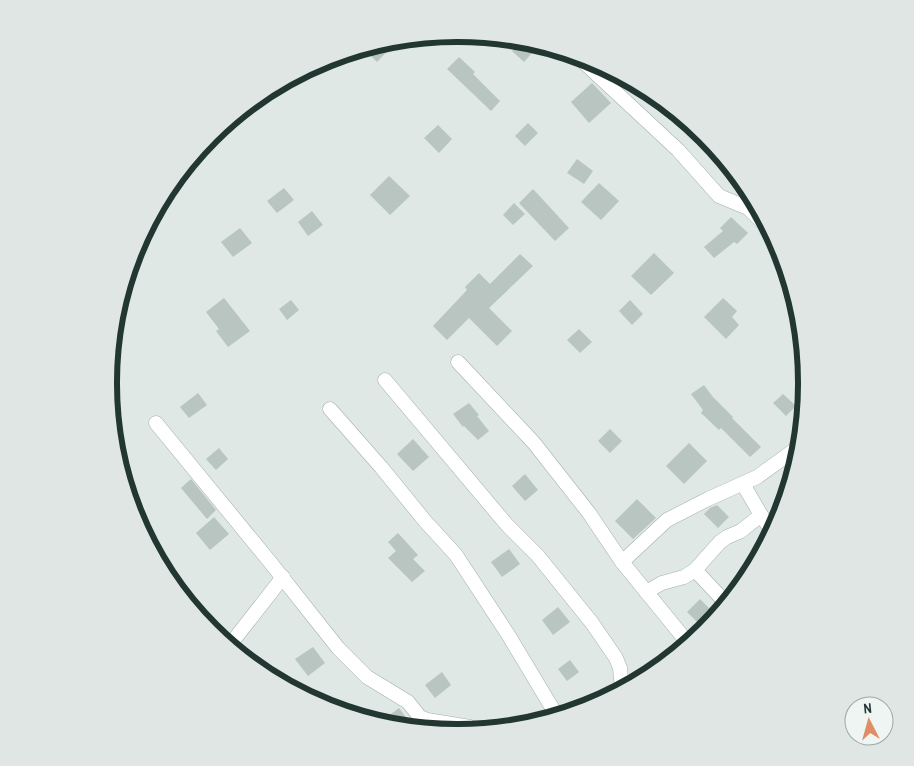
<svg xmlns="http://www.w3.org/2000/svg" width="914" height="766" font-family="'Archivo Narrow',sans-serif">
	<style>
		.building { fill: #b8c5c1 }
		.lines { fill: none; stroke-linecap: round; stroke-linejoin: round }
		.minor-casing { stroke: #a3afac; stroke-width: 15 }
		.minor { stroke: #fff; stroke-width: 14 }
		.rim { fill: none; stroke: #223632; stroke-width: 6 }
	</style>
	<rect width="100%" height="100%" fill="#dfe8e5"/>
	<g class="building">
		<path d="M399,39L377,62L363,48L389,40Z"/>
		<path d="M522,41L533,52L524,62L512,51Z"/>
		<path d="M459,57L475,72L473,74L500,101L491,111L447,69Z"/>
		<path d="M592,83L611,103L589,123L571,102Z"/>
		<path d="M528,123L538,133L525,146L515,136Z"/>
		<path d="M438,125L452,139L439,153L424,138Z"/>
		<path d="M577,159L593,171L584,184L567,173Z"/>
		<path d="M389,176L410,196L390,215L370,195Z"/>
		<path d="M599,183L619,201L601,220L581,202Z"/>
		<path d="M284,188L294,200L277,213L267,201Z"/>
		<path d="M533,189L569,228L555,241L519,203Z"/>
		<path d="M514,203L525,214L513,225L503,215Z"/>
		<path d="M312,211L323,225L308,236L298,222Z"/>
		<path d="M731,217L748,233L737,244L734,242L714,258L704,247L723,231L720,228Z"/>
		<path d="M240,228L252,243L233,257L221,242Z"/>
		<path d="M654,253L674,273L651,295L631,276Z"/>
		<path d="M520,254L533,266L489,308L512,331L497,346L469,318L447,340L433,326L467,290L465,287L479,273L490,284Z"/>
		<path d="M224,298L250,331L228,347L216,331L219,329L206,312Z"/>
		<path d="M723,298L737,311L732,317L739,325L726,339L704,317Z"/>
		<path d="M291,300L299,310L287,320L279,309Z"/>
		<path d="M630,300L643,314L632,325L619,311Z"/>
		<path d="M579,329L592,342L580,353L567,340Z"/>
		<path d="M704,385L713,397L733,417L732,418L761,447L750,457L721,428L719,430L701,413L703,410L691,394Z"/>
		<path d="M198,393L207,405L189,418L180,407Z"/>
		<path d="M783,394L796,406L786,416L773,403Z"/>
		<path d="M469,403L479,415L477,416L489,431L478,440L464,426L463,427L453,414Z"/>
		<path d="M610,429L622,441L610,453L598,441Z"/>
		<path d="M413,439L429,457L413,471L397,454Z"/>
		<path d="M689,443L707,461L684,484L666,466Z"/>
		<path d="M219,448L228,459L216,470L206,459Z"/>
		<path d="M525,474L538,490L525,501L512,486Z"/>
		<path d="M191,479L216,510L207,519L181,488Z"/>
		<path d="M637,499L656,518L633,539L615,521Z"/>
		<path d="M717,505L729,517L718,528L704,514L710,508Z"/>
		<path d="M214,517L229,534L210,550L196,533Z"/>
		<path d="M398,533L418,555L413,559L425,571L412,582L388,558L396,551L388,542Z"/>
		<path d="M509,549L520,564L502,577L491,562Z"/>
		<path d="M700,599L712,611L699,624L687,612Z"/>
		<path d="M558,607L570,622L553,635L542,620Z"/>
		<path d="M313,647L325,663L308,676L295,659Z"/>
		<path d="M570,660L579,672L567,681L558,669Z"/>
		<path d="M442,672L451,685L435,698L425,685Z"/>
		<path d="M399,708L408,720L399,727L379,723Z"/>
	</g>
	<g class="lines">
		<defs>
			<g id="minor">
				<path d="M577,56L678,150L719,196L748,208L767,227"/>
				<path d="M458,362L534,443L589,513L622,562L688,643"/>
				<path d="M385,380L507,525L538,556L592,623L616,658L620,668L622,689"/>
				<path d="M330,409L381,467L425,521L456,555L509,636L557,716"/>
				<path d="M156,423L270,562L338,648L367,677L408,702L420,717L427,720L470,727L476,730"/>
				<path d="M743,484L761,515L772,531"/>
				<path d="M622,562L667,520L708,499L757,477L800,446"/>
				<path d="M695,570L726,603"/>
				<path d="M646,592L662,583L684,577L695,570L720,542L727,537L741,531L761,515"/>
				<path d="M229,646L283,577"/>
			</g>
		</defs>
		<use href="#minor" class="minor-casing"/>
		<use href="#minor" class="minor"/>
	</g>
	<path d="M0 0H914V766H0ZM457 42H458A340 340 0 0 1 798 382V384A340 340 0 0 1 458 724H457A340 340 0 0 1 117 384V382A340 340 0 0 1 457 42Z" fill="#dfe6e4" fill-rule="evenodd"/>
	<path class="rim" d="M457 42H458A340 340 0 0 1 798 382V384A340 340 0 0 1 458 724H457A340 340 0 0 1 117 384V382A340 340 0 0 1 457 42Z"/>
	<g transform="translate(869 721) rotate(354)"><circle r="24" fill="#eff5f3" stroke="#9da9a6"/>
	<path d="M0-4L9 19L0 12L-9 19Z" fill="#e08d66"/>
	<text y="-8" font-size="14" font-weight="bold" text-anchor="middle" fill="#223632">N</text>
	</g>
</svg>
